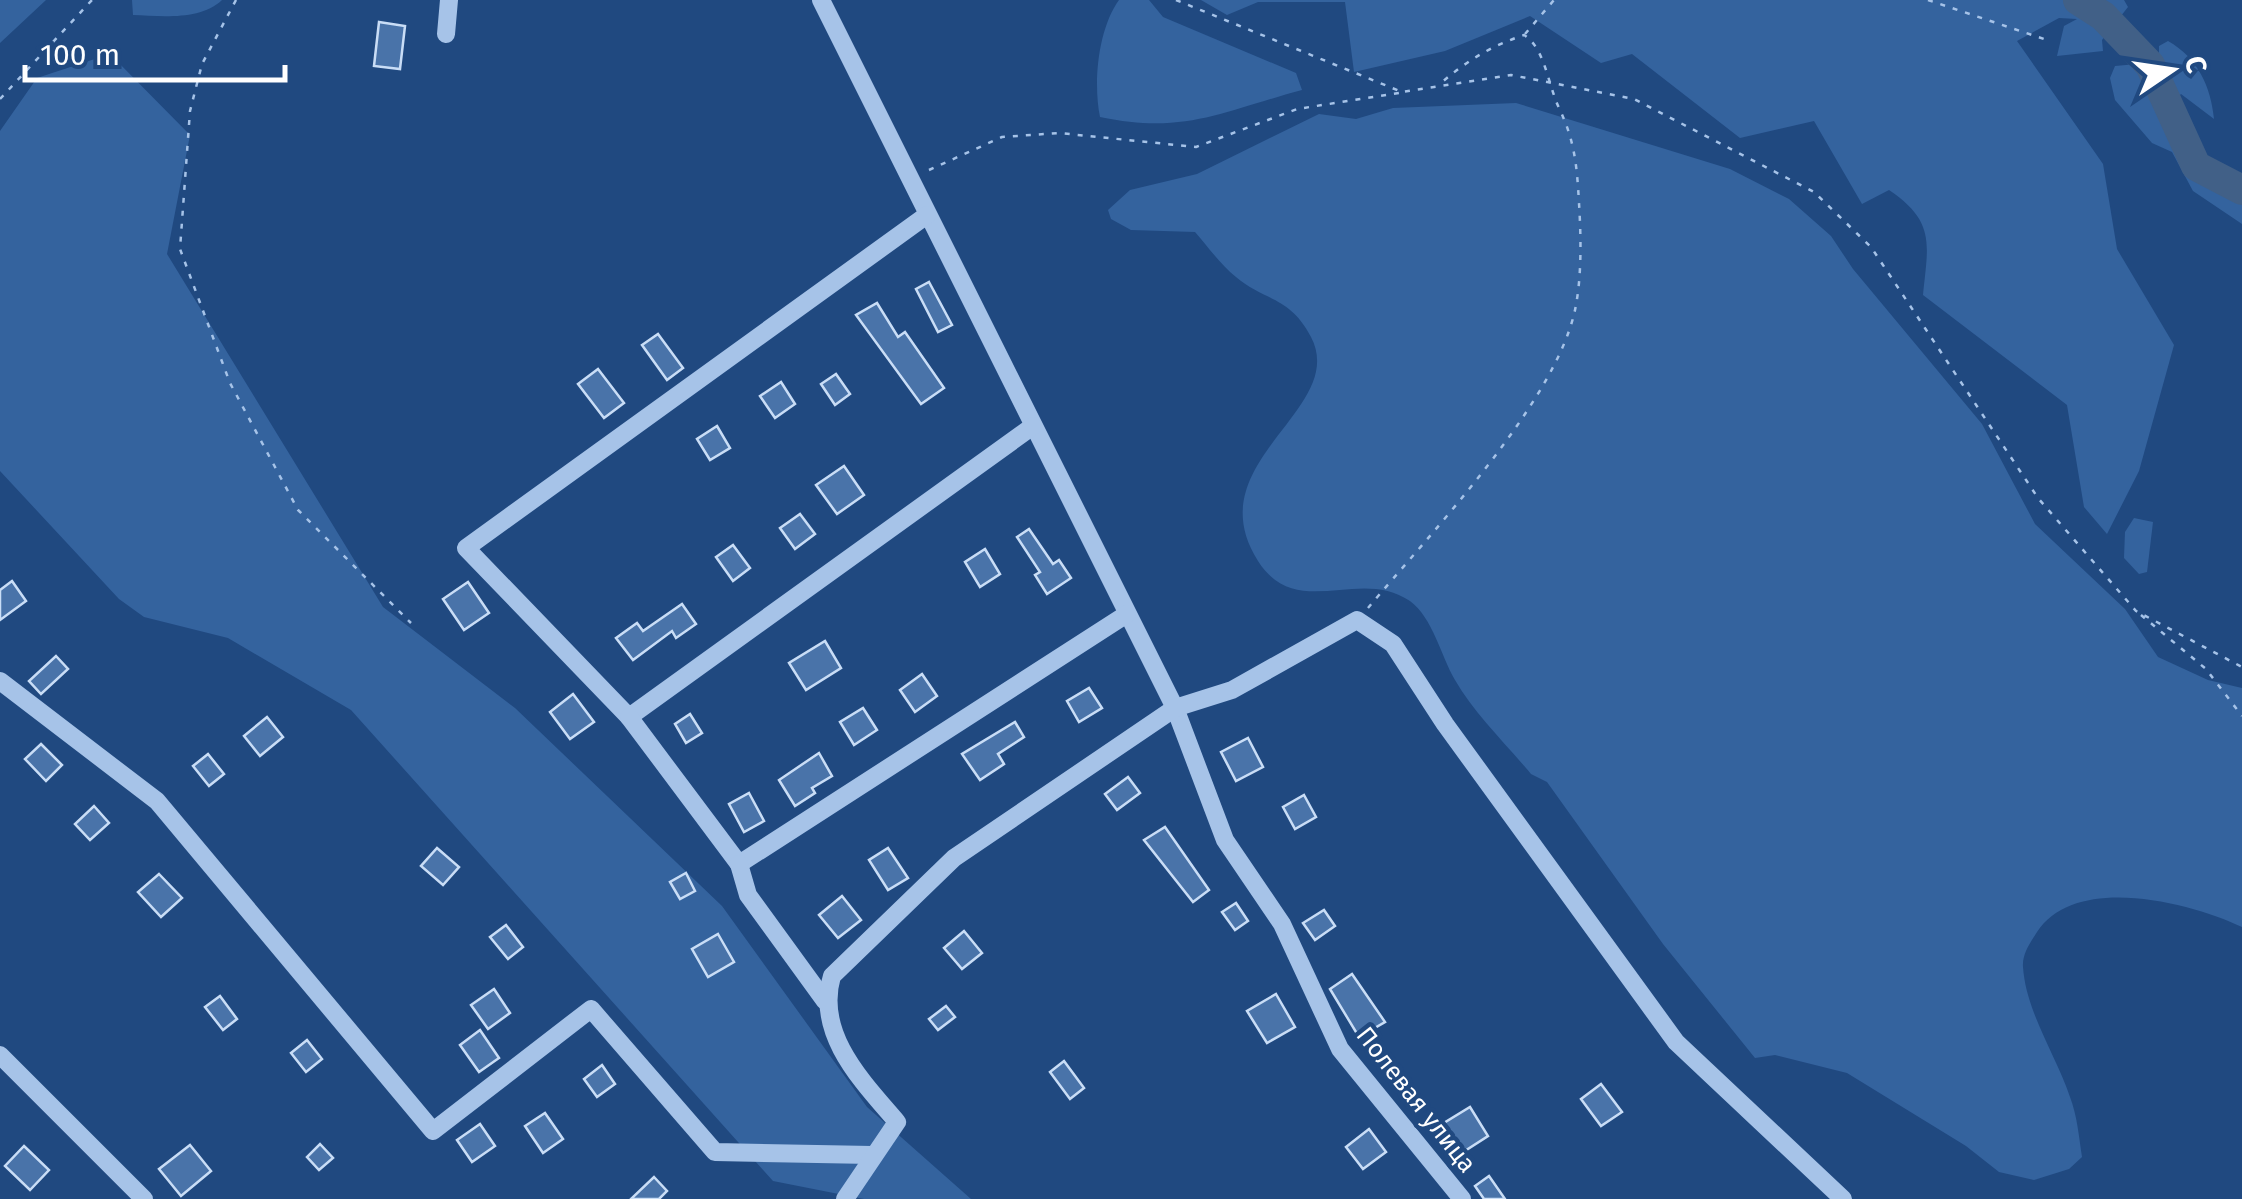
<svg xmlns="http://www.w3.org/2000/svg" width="2242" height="1199" font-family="'Fira Sans',sans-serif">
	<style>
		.green { fill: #34639e }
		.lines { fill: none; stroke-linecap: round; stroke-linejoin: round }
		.river { stroke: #416087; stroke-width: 30 }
		.building { fill: #4973a9; stroke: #c9ddf6; stroke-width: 2.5 }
		.path { stroke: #a6c3e8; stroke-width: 2.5; stroke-dasharray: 5 8; stroke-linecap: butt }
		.minor { stroke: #a6c3e8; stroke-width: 18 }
		.labels { text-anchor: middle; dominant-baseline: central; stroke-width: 9; stroke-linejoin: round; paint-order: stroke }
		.street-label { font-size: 25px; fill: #fff; stroke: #204980 }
	</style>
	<rect width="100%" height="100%" fill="#204980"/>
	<g class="green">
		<path d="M0,0H46L0,43Z"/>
		<path d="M132,0H222C200,21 160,16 133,15Z"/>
		<path d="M1119,0H1149L1163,17L1296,73L1302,90C1223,111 1185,135 1100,117C1093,83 1098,29 1119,0Z"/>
		<path d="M1201,0H2124L2128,7L2102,40L2103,51L2057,56L2064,26L2077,19L2059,18L2017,41L2103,164L2117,249L2174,345L2139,471L2107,534L2084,507L2067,405L1923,295C1928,244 1936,222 1889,190L1862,204L1814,121L1740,138L1632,54L1601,63L1530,16L1445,51L1354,72L1345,2H1258L1227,15Z"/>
		<path d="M2168,41C2198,58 2211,87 2214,119L2181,94L2175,100L2213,180L2242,205V224L2193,191L2172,152L2152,143L2115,100L2110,78L2115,66L2159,62V46Z"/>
		<path d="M110,54L190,135L167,254L383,607L515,708L722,906L867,1107L971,1199H864L773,1181L351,710L228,638L144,617L119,599L0,471V131L37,78Z"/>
		<path d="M1516,103L1730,169L1789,199L1831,236L1853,269L1982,424L2035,524L2125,609L2158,657L2208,680L2242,688V927C2190,902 2075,873 2037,932C2030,943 2022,954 2023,967C2026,1012 2056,1055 2070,1097C2077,1115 2079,1137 2082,1157L2069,1169L2034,1180L1999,1172L1966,1146L1847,1073L1775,1055L1755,1058L1663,944L1547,782L1531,774C1506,744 1474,713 1455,680C1441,656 1433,618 1410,601C1359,566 1297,622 1258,561C1195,462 1349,410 1311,337C1290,296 1264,301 1236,277C1221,265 1208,247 1195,232L1131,230L1111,219L1108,210L1130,190L1197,174L1319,114L1356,119L1393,108Z"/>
		<path d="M2134,518L2153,522L2147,572L2139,574L2124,558L2125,532Z"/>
	</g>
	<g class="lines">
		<path class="river" d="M2078,0L2103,16L2150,65L2196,166L2242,190"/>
	</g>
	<g class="building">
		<path d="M379,22L405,26L400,69L374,66Z"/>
		<path d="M929,282L952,325L938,332L916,289Z"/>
		<path d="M877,303L898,337L905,332L944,388L921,404L856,315Z"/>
		<path d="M658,334L683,368L667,380L642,345Z"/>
		<path d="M598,369L624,403L604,418L578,384Z"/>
		<path d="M836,374L850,394L835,405L821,384Z"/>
		<path d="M781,382L795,404L775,418L760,396Z"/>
		<path d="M717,426L730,448L710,460L697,439Z"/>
		<path d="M844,466L864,495L837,514L816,485Z"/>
		<path d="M800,514L815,534L795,549L780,528Z"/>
		<path d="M1029,529L1053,564L1059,560L1071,578L1047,594L1035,575L1040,572L1017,537Z"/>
		<path d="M733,545L750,568L733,581L716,557Z"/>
		<path d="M985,549L1000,574L980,587L965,562Z"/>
		<path d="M12,581L26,601L0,620V590Z"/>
		<path d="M468,582L489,613L464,630L443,599Z"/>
		<path d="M682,604L696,624L676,638L672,631L633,660L616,638L637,623L643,631Z"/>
		<path d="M825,641L841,668L806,690L789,663Z"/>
		<path d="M56,656L68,669L41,694L29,681Z"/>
		<path d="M922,674L937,696L915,712L900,690Z"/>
		<path d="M1089,688L1102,708L1079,722L1067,701Z"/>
		<path d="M573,694L594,722L570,739L550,712Z"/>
		<path d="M863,708L877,730L854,745L840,722Z"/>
		<path d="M690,714L702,733L686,743L675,724Z"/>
		<path d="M267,717L283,737L260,756L244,736Z"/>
		<path d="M1015,722L1024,737L998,754L1004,764L980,780L962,754Z"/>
		<path d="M1248,738L1263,767L1236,781L1221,752Z"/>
		<path d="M41,744L62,765L46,781L25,759Z"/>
		<path d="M819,753L832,776L812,788L815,793L795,806L779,780Z"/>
		<path d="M208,754L224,774L209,786L193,766Z"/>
		<path d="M1128,777L1140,793L1117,810L1105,794Z"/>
		<path d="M749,793L764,821L744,832L729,804Z"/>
		<path d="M1304,795L1316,817L1295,829L1283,807Z"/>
		<path d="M94,806L109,823L90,840L75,824Z"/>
		<path d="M1165,827L1209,890L1193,902L1144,840Z"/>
		<path d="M437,848L459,867L443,885L421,866Z"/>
		<path d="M888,848L908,878L888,890L869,860Z"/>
		<path d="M686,873L695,891L680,899L670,882Z"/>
		<path d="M159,874L182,898L161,917L138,892Z"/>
		<path d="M842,896L861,920L838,938L819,915Z"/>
		<path d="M1236,903L1248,921L1235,930L1222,912Z"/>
		<path d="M1324,910L1335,926L1315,940L1303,923Z"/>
		<path d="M506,925L523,947L508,959L490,937Z"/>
		<path d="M964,931L982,953L962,969L944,948Z"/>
		<path d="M718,934L734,962L708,977L692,949Z"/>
		<path d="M1352,974L1385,1022L1359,1037L1330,989Z"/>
		<path d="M494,989L510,1013L488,1029L471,1005Z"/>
		<path d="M1276,994L1295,1027L1267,1043L1247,1011Z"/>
		<path d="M220,996L237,1019L223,1030L205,1007Z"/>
		<path d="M946,1006L955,1017L938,1030L929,1019Z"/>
		<path d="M480,1030L499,1058L479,1072L460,1045Z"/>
		<path d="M307,1040L322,1059L306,1072L291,1053Z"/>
		<path d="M1064,1061L1084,1088L1070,1099L1050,1072Z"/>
		<path d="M602,1065L615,1084L597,1097L584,1079Z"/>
		<path d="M1601,1084L1622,1112L1601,1126L1581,1099Z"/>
		<path d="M1470,1107L1488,1136L1457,1156L1439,1126Z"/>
		<path d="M545,1113L563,1139L543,1153L525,1126Z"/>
		<path d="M480,1124L495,1146L472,1162L457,1140Z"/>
		<path d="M1369,1129L1386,1152L1363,1169L1346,1147Z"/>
		<path d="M320,1144L333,1158L319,1170L307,1157Z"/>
		<path d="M190,1145L211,1171L181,1196L159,1169Z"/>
		<path d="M24,1146L49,1170L30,1190L5,1166Z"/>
		<path d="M1489,1176L1505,1199H1484L1475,1186Z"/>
		<path d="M654,1177L667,1191L659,1199H631Z"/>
	</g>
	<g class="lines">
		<g class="path">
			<path d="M236,0L202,64L190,111L180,249L230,383L298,510L411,623"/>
			<path d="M1176,0L1402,92L1511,75L1634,99L1814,192L1871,247L2038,498L2136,611L2242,667"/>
			<path d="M1928,0L2050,41"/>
			<path d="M1525,34L1554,0"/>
			<path d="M0,99L92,0"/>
			<path d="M929,170L1002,137L1059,133L1196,147L1297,109L1399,93"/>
			<path d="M1368,608C1430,534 1555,403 1575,310C1582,277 1581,236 1579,203C1577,167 1575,141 1559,108C1548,85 1545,48 1524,35C1491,46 1468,60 1441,83"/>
			<path d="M2141,615L2206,669L2242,716"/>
		</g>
		<g class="minor">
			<path d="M821,0L1175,708L1225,840L1282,924L1340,1049L1462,1199"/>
			<path d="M446,34L449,0"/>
			<path d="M927,215L466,548L629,717L1033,426"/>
			<path d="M0,681L157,801L433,1131L591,1009L715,1152L872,1155"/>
			<path d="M629,717L739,864L1127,614"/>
			<path d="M739,864L748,895L825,1001"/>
			<path d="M0,1055L144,1199"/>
			<path d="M845,1199L897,1122C862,1081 815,1034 832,976L954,858L1175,708L1232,690L1357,620L1393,644L1445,724L1676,1042L1843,1199"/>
		</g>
	</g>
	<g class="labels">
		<g class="street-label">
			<text transform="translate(1416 1100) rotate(52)">Полевая улица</text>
		</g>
	</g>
	<g transform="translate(2172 70) rotate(77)" stroke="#204980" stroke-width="8" paint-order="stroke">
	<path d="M0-8L18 38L0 25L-18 38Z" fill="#ffffff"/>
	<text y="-15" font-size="28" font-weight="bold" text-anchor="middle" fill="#ffffff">С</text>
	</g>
	<path d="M25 65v15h260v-15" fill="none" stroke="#ffffff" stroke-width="5"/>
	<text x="40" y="65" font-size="30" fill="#ffffff" stroke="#204980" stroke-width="8" paint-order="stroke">100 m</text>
</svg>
